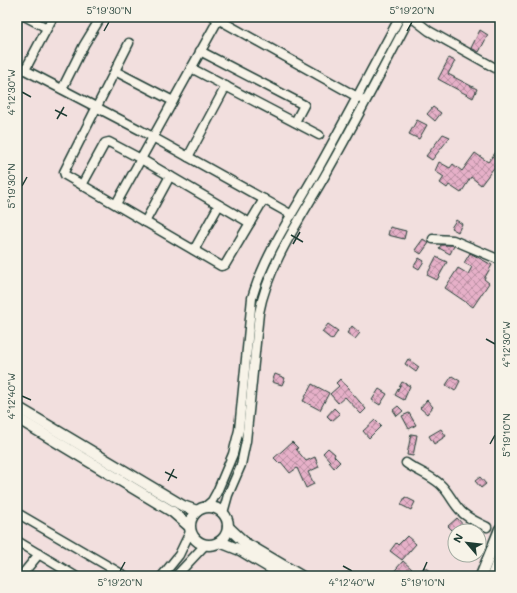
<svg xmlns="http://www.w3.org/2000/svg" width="517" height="593" font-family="Mali,sans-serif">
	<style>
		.building { fill: url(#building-cross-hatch); stroke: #1f3d34 }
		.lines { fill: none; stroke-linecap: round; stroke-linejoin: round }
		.minor-casing { stroke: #1f3d34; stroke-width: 11 }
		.major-casing { stroke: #1f3d34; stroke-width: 13 }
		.minor { stroke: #f7f3e8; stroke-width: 8 }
		.major { stroke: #f7f3e8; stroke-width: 10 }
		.ticks { fill: none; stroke: #1f3d34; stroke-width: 1.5 }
		.neatline { fill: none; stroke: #1f3d34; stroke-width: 1.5 }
		.ticks-label { font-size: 10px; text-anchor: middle; fill: #1f3d34 }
	</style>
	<defs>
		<pattern id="building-cross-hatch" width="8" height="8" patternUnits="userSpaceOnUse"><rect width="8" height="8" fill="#e6b0c8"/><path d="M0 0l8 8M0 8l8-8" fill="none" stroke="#ba90a3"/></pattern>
	</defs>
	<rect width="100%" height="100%" fill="#f2dfde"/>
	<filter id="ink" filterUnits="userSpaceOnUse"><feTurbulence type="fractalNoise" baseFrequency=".025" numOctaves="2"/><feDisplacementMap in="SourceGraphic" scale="8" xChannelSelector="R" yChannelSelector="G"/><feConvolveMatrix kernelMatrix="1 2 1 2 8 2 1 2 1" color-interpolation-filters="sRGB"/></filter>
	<g filter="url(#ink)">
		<g class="building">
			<path d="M480,30L488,35L479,52L471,48Z"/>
			<path d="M449,58L455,61L448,74L477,89L473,98L438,79Z"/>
			<path d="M433,107L441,113L435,121L427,114Z"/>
			<path d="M417,120L427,125L419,139L409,134Z"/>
			<path d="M443,134L450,137L432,160L426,156Z"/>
			<path d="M500,147V168L496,165L481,185L471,177L461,193L449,185L447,188L440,183L444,177L435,171L439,162L450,168L453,164L462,171L475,153L488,162Z"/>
			<path d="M456,220L462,224L458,232L451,228Z"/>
			<path d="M390,227L406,231L404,239L388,235Z"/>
			<path d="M423,239L429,243L421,254L415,250Z"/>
			<path d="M441,245H452L454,246L450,254L439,248Z"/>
			<path d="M470,253L492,265L484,279L489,283L473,307L445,288L458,268L468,274L472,267L464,263Z"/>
			<path d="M436,257L447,262L437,280L427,275Z"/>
			<path d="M419,258L424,261L419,269L414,266Z"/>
			<path d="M328,324L338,331L332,340L322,332Z"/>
			<path d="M352,326L360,333L355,339L347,333Z"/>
			<path d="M408,359L419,367L416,372L405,364Z"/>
			<path d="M275,374L285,378L282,385L272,382Z"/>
			<path d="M452,376L460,381L455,391L446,385Z"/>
			<path d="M340,379L366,409L361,414L345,397L338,403L330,394L339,386L336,383Z"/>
			<path d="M402,382L410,386L404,400L395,395Z"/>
			<path d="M312,384L329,393L320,410L303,401Z"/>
			<path d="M379,389L387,394L380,405L372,400Z"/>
			<path d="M427,400L433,407L427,414L420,408Z"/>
			<path d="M398,406L403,411L397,416L393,410Z"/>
			<path d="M334,408L340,414L332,421L327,416Z"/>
			<path d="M409,413L416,425L409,429L402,416Z"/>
			<path d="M375,420L381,426L369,438L363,431Z"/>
			<path d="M441,429L446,436L434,444L429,436Z"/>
			<path d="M411,434L417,435L413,456L407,455Z"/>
			<path d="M292,442L298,448L296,449L306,461L315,457L319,467L308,472L314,484L306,488L297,468L290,473L281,462L280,464L274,458Z"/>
			<path d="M328,448L335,454L334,456L340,462L334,468L329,462L330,461L323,453Z"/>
			<path d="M480,477L486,484L481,488L475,481Z"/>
			<path d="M405,497L415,502L411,510L401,505Z"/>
			<path d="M457,518L465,527L461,531H453L448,526Z"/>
			<path d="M407,536L416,544L402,560L390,551L396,543L398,545Z"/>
			<path d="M403,561L412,569L411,570L418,576H390Z"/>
			<path d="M424,567L437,576H418Z"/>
		</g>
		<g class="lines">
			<defs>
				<g id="minor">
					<path d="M26,17L47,28"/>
					<path d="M53,17L25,70L140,130L292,215"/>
					<path d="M214,17L361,99"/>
					<path d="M411,17L429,31L497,69H500"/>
					<path d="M129,43L64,172L65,175L221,266L225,265L264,199"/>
					<path d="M200,51L304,105L295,122"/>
					<path d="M191,68L319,135"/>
					<path d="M115,71L173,101"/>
					<path d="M62,89L84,45L101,17"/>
					<path d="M188,157L226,86"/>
					<path d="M82,185L105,143L109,142L141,159L250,223"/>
					<path d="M116,204L218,20"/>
					<path d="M145,222L170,176"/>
					<path d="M433,239L453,240L500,260"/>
					<path d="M194,250L219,205"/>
					<path d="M406,463C417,471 430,475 440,484C448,491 452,501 459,509C466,518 477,522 487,527"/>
					<path d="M205,507L212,501L217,492L233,454L239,430L252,298C265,254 292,215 314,176C344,123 371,70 400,17"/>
					<path d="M17,513L125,576"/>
					<path d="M223,513L228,495L241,465L246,441L259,313C268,264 303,215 327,172C356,121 383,69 410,17"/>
					<path d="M17,541L75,576"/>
					<path d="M21,576L39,554"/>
					<path d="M162,576L179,555L190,532"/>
					<path d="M176,576L205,545"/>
				</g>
				<g id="major">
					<path d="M17,407L183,506L197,511"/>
					<path d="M17,418L173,512L189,526"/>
					<circle cx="209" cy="526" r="19"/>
					<path d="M228,527L245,543L301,576"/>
					<path d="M220,542L240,550L284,576"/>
					<path d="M481,576L500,529"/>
					<path d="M492,576L500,556"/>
				</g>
			</defs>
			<use href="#minor" class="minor-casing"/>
			<use href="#major" class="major-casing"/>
			<use href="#minor" class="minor"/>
			<use href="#major" class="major"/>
		</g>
	</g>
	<path class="ticks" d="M104,31L109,22M407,31L412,22M22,92L31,97M55,110L67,116M57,119L64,107M22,186L27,177M291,235L303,242M293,244L300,232M486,339L495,344M22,396L31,400M490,444L495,435M165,472L177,478M168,481L174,469M343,566L352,571M120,571L125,562M423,571L427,562"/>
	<rect width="517" height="593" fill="none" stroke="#f7f3e8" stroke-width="44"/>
	<g transform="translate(467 543) rotate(298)"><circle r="19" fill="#f7f3e8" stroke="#a1aaa0"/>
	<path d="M0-3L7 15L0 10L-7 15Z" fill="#1f3d34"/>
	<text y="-6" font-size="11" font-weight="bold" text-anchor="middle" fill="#1f3d34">N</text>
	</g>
	<rect x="22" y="22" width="473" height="549" class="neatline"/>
	<g class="ticks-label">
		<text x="109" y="14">5°19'30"N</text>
		<text x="412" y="14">5°19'20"N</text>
		<text transform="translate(11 92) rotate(-90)" y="4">4°12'30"W</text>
		<text transform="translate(11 186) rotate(-90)" y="4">5°19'30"N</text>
		<text transform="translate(506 344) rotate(-90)" y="4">4°12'30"W</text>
		<text transform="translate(11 396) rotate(-90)" y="4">4°12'40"W</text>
		<text transform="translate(506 435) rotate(-90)" y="4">5°19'10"N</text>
		<text x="120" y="586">5°19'20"N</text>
		<text x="352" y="586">4°12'40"W</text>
		<text x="423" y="586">5°19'10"N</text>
	</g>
</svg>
